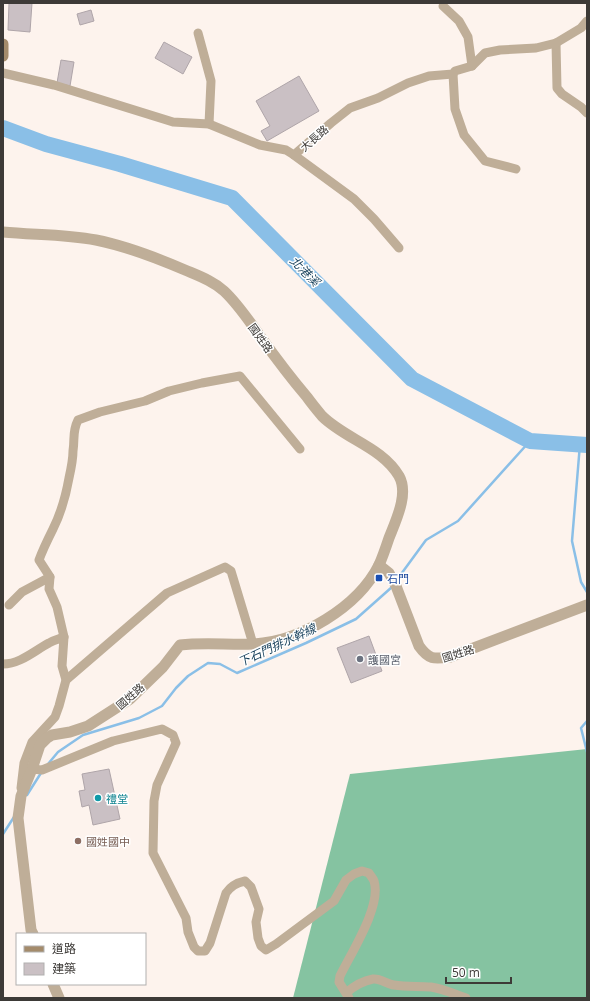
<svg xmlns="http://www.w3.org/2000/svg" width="590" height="1001" font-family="'Open Sans','Noto Sans TC',sans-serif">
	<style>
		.forest { fill: #85c3a1 }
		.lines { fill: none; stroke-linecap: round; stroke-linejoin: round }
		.stream { stroke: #8abfe7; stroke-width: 2.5 }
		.river { stroke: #8abfe7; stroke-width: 16 }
		.building { fill: #cac0c4; stroke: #afa5a9 }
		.minor { stroke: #bfae98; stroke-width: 9 }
		.tertiary { stroke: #bfae98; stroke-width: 11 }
		.secondary { stroke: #a48b6b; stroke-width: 11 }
		.transit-dot { fill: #1a4fb4; stroke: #fff; stroke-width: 1.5 }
		.worship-dot { fill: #6b7280; stroke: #fff; stroke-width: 1.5 }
		.culture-dot { fill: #0f9aa8; stroke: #fff; stroke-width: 1.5 }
		.education-dot { fill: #8d6e63; stroke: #fff; stroke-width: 1.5 }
		.labels { text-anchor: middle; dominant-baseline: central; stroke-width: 3; stroke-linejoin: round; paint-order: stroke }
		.street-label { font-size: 11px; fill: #3d3a37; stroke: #fff }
		.transit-label { font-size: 11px; fill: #164399; stroke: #fff; text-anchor: start }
		.worship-label { font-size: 11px; fill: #5b616d; stroke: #fff; text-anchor: start }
		.culture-label { font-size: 11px; fill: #0d838f; stroke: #fff; text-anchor: start }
		.education-label { font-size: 11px; fill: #785e54; stroke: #fff; text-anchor: start }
		.water-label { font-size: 12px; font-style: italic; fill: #153e59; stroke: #fff }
	</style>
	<rect width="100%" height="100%" fill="#fdf3ed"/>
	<path class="forest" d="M587,749V998H293L350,774Z"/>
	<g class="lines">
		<g class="stream">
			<path d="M580,444L572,541L581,582L587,592"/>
			<path d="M396,581L426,540L458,521L530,441"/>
			<path d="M587,721L581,728L587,752"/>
			<path d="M48,764L58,752L83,735L139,718L162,706L176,688L188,676L208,663L220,664L237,673L306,643L356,619L392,587"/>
			<path d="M27,795L41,773"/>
			<path d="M3,834L14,817"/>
		</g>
		<path class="river" d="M3,128L46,144L120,164L232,198L412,379L530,441L587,445"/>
	</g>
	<g class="building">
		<path d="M9,3H32L30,32L8,30Z"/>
		<path d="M91,10L94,21L80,25L77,14Z"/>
		<path d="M164,42L192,57L183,74L155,58Z"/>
		<path d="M61,60L74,62L70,86L57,83Z"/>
		<path d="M299,76L319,111L267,141L261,131L270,126L256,101Z"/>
		<path d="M369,636L382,671L351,683L337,648Z"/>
		<path d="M109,769L120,819L93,825L89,805L82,807L79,791L85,790L82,774Z"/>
	</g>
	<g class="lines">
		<g class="minor">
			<path d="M443,6L459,21L468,37L472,66"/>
			<path d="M198,33L211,81L209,124"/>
			<path d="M556,43L557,88L562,94L581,107L587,113"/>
			<path d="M3,73L54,85L173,122L209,124L260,145L286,150L294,155L331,123L350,108L378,98L408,83L429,76L453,74L455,71L472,66L485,53L500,50L536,48L556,43L581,28L587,21"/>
			<path d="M453,74L455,109L464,135L485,161L516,169"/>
			<path d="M294,155L354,199L374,219L399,248"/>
			<path d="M9,605L22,592L50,577"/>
			<path d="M64,637L57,607L49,589L50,577L39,560C43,549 48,539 53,529C61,513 66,495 69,478C71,469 73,460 73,451C75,438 72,432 78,420L100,412L145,401L169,391L202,383L240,376L300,449"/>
			<path d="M3,664C20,664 34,651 49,643C54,640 59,639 64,637L62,666L66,680L59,706L55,717L32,742L24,763L21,788"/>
			<path d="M66,680L167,593L225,567L231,571L253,644"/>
			<path d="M32,769L42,770L113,741L162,729L173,735L176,743L157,785L154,801L153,853L186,918L188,932L194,947L198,951H205L210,943L226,893C231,886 236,883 245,881L251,887L259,909L256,922L258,938L261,946L266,950L276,944L334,901L346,880L354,874L362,871L369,873C370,875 373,878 374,881C382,906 351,953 340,976L339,982L349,998"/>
			<path d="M346,993C354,986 362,981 373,979C380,978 387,984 394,985C406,987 418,986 431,987C444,989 454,994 466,998"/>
		</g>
		<g class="tertiary">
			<path d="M3,232C34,235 65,234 96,240C126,246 157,258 185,270C199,276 213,281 224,291C238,304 249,321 260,336C275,357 290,377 307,397C312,404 317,410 322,416C345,439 382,447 399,476C409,494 396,520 389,538C386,547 383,556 379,565C358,607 300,642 253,644C229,645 204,642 180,645L163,667L130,699L88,726L70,732L52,735L47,738L40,745L32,769L21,796L18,818L31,930L33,934"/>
			<path d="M379,565L389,573L396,586L419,646C429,660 434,659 450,657L587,605"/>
			<path d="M53,984L59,998"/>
		</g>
		<path class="secondary" d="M3,44V56"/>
	</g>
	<rect class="transit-dot" x="375" y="574" width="8" height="8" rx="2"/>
	<circle class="worship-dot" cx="360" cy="659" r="4"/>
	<circle class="culture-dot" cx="98" cy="798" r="4"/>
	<circle class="education-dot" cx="78" cy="841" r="4"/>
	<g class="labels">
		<g class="street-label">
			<text transform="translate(314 138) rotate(-41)">大長路</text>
			<text transform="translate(261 338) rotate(54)">國姓路</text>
			<text transform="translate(458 653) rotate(-17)">國姓路</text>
			<text transform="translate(130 696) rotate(-41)">國姓路</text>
		</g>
		<g class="transit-label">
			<text x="387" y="578">石門</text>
		</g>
		<g class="worship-label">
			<text x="368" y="659">護國宮</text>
		</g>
		<g class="culture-label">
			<text x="106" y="798">禮堂</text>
		</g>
		<g class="education-label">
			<text x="86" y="841">國姓國中</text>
		</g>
		<g class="water-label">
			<text transform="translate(305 271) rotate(45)">北港溪</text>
			<text transform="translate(277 645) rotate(-25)">下石門排水幹線</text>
		</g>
	</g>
	<rect width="590" height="1001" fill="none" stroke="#3d3a37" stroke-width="8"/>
	<rect x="16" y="933" width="130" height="52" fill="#ffffff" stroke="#b1b0af"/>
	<rect x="24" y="946" width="20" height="6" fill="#a48b6b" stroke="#b1b0af"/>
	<text x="52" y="953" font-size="12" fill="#3d3a37">道路</text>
	<rect x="24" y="963" width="20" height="12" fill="#cac0c4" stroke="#b1b0af"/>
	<text x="52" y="973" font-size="12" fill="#3d3a37">建築</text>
	<path d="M446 977v6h65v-6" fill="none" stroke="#3d3a37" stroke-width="2"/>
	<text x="452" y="977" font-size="12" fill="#3d3a37" stroke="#ffffff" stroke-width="3" paint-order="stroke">50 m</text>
</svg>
